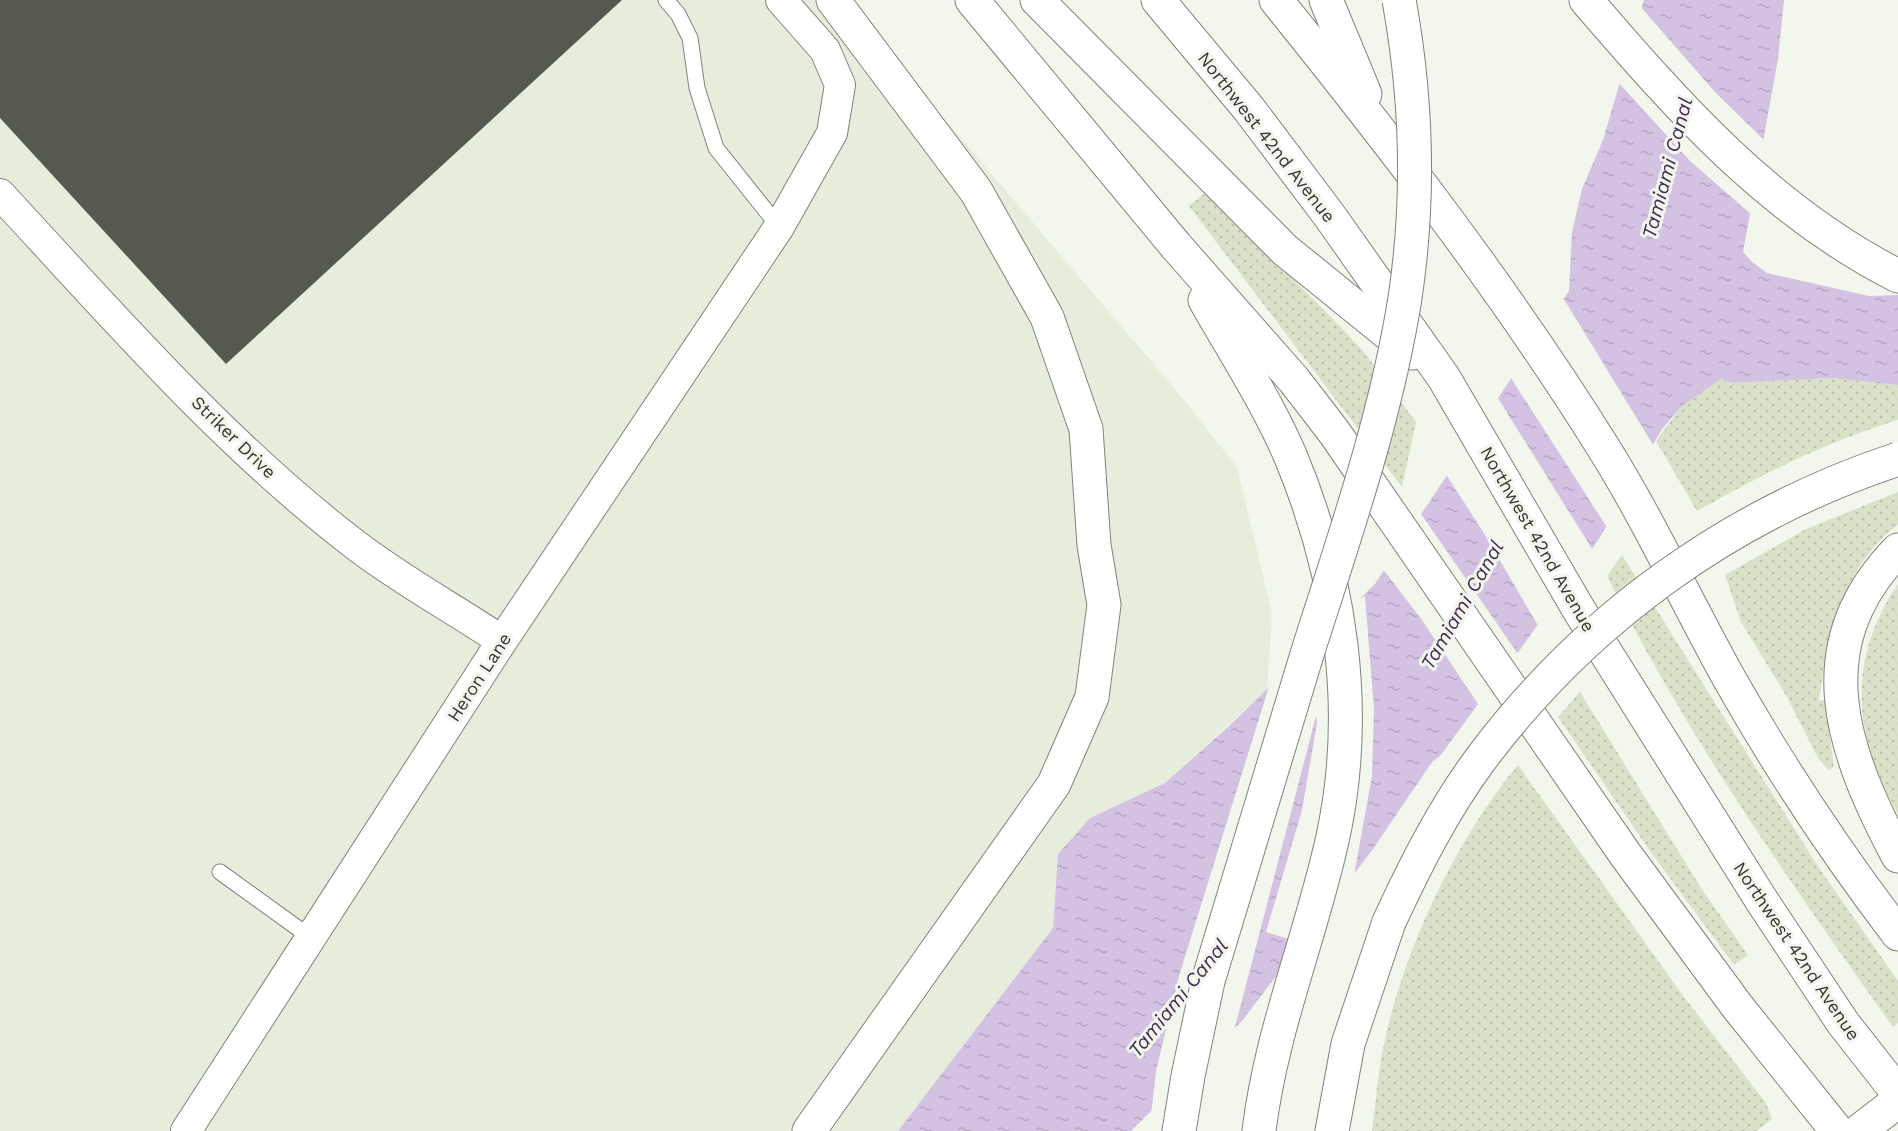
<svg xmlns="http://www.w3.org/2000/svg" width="1898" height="1131" font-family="'Work Sans',sans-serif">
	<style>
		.built { fill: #e7eddc }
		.grass { fill: url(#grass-dots) }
		.water { fill: url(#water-ripples) }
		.pier { fill: #f3f6ec }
		.building { fill: #565950 }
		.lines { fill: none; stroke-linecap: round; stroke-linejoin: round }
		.lane-casing { stroke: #81847b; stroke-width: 17 }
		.street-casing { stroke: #81847b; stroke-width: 32 }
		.primary-casing { stroke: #81847b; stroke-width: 35 }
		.highway-casing { stroke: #81847b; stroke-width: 35 }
		.lane { stroke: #fff; stroke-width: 15 }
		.street { stroke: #fff; stroke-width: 30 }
		.primary { stroke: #fff; stroke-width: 33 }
		.highway { stroke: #fff; stroke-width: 33 }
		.highway-bridge-casing { stroke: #81847b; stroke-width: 35; stroke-linecap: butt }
		.highway-bridge { stroke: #fff; stroke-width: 33 }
		.labels { text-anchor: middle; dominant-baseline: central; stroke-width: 6; stroke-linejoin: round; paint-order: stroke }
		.street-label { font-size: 18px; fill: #363733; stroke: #f3f6ec }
		.water-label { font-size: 20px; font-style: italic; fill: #442c56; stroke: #f3f6ec }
	</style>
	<defs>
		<pattern id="grass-dots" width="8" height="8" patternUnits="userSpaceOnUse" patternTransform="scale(1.5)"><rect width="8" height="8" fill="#d9e2c9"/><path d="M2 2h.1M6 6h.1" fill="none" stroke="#bbc2ad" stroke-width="1.8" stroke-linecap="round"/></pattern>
		<pattern id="water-ripples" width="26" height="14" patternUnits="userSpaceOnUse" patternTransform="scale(1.5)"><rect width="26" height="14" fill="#d3c2e2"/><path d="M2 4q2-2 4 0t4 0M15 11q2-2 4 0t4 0" fill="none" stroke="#b6a7c2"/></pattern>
	</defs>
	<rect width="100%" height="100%" fill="#f3f6ec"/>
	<path class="built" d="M0,0H843L1180,395L1237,467L1272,613L1267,689L1165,783L1090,818L1058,854L1053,928L898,1131H0Z"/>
	<g class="grass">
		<path d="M1206,192L1336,322L1364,352L1416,422L1402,487L1189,206Z"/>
		<path d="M1831,378L1898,385V420C1826,442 1762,474 1697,511L1656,441L1682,406L1721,379L1733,383Z"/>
		<path d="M1898,492V525C1842,566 1828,638 1819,701L1825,700L1834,767L1828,770L1818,758L1787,697L1741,622L1725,575L1806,529Z"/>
		<path d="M1622,555L1819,868L1898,981V1023L1893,1027C1790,882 1686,735 1607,576Z"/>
		<path d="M1898,584V815C1854,735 1845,663 1898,584Z"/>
		<path d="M1580,692L1701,888L1748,955L1734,965L1650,851L1558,717Z"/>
		<path d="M1518,765L1684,997L1766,1103L1772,1119L1757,1131H1372C1376,1101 1378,1070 1385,1040C1404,949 1458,836 1518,765Z"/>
	</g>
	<path class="water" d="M1644,0H1784L1778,59L1743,252L1752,262L1767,273L1869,296L1898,295V385L1831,378L1733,383L1721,379L1682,406L1662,429L1599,539L1449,749L1432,762L1373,849L1242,1021L1131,1131H898L1053,928L1058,854L1090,818L1165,783L1229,726L1375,584L1569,291L1572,232L1582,189L1603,140Z"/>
	<g class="pier">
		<path d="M1639,5L1715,92L1766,142L1753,216L1690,161L1617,81Z"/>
		<path d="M1562,296L1655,448L1608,529L1509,375Z"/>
		<path d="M1496,395L1594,552L1540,629L1482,530L1445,473Z"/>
		<path d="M1419,511L1520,657L1451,751L1435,763L1478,704L1422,620L1382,568Z"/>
		<path d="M1365,596L1374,709L1372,776L1353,881L1304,944L1266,932L1302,810L1317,723L1316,716L1233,1035L1151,1115L1156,1071L1179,976L1271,680L1350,604Z"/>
	</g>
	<path class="building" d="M0,0H622L226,364L0,118Z"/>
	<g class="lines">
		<defs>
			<g id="lane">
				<path d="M666,0L678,14L690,38L697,88L716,148L779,227"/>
				<path d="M220,872L310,937"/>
			</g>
			<g id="street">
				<path d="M0,194C110,313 224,444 353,543C399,579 453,608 502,641"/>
				<path d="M186,1131L502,641L779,227L832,133L840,85L825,50L781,0"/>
			</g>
			<path id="primary" d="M1859,1131L1898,1101"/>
			<g id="highway">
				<path d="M972,0L1176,246L1294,380L1334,432L1625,854L1737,1006L1837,1131"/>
				<path d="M1037,0L1285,250L1412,353"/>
				<path d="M1158,0L1249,109L1329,215L1444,378L1579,610L1762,901L1843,1023L1898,1093"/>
				<path d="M1276,0C1392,144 1505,290 1603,447C1650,522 1687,603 1730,680C1780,768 1837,854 1898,934"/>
				<path d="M1326,0L1365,94"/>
				<path d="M1586,0C1678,107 1770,211 1898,276"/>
				<path d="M1205,300C1234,351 1267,402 1290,455C1341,577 1361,712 1332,841C1310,939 1271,1031 1259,1131"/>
				<path d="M1898,550C1803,647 1843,752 1898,856"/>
				<path d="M809,1131L1054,784L1092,697L1104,605L1094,545L1086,429L1047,317L976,191L833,0"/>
				<path d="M1179,1131L1188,1076L1208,981"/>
				<path d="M1332,1131L1348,1044L1389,922"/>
			</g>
		</defs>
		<use href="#lane" class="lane-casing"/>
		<use href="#street" class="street-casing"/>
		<use href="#primary" class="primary-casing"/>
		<use href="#highway" class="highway-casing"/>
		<use href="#lane" class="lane"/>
		<use href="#street" class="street"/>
		<use href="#primary" class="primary"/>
		<use href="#highway" class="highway"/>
		<defs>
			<g id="highway-bridge">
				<path d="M1389,922C1415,866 1443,810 1480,760C1585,619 1731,514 1898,459"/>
				<path d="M1208,981C1241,871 1274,761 1308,651C1345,535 1386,418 1405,298C1420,198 1417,99 1399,0"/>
			</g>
		</defs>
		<use href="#highway-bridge" class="highway-bridge-casing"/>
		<use href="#highway-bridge" class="highway-bridge"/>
	</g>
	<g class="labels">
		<g class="street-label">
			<text transform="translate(1267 137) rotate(52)">Northwest 42nd Avenue</text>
			<text transform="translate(234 437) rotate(44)">Striker Drive</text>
			<text transform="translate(1538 539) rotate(60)">Northwest 42nd Avenue</text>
			<text transform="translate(479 677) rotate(-57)">Heron Lane</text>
			<text transform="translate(1797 951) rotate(56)">Northwest 42nd Avenue</text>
		</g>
		<g class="water-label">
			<text transform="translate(1667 168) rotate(-75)">Tamiami Canal</text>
			<text transform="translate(1462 605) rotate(-60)">Tamiami Canal</text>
			<text transform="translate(1178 998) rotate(-51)">Tamiami Canal</text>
		</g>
	</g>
</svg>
